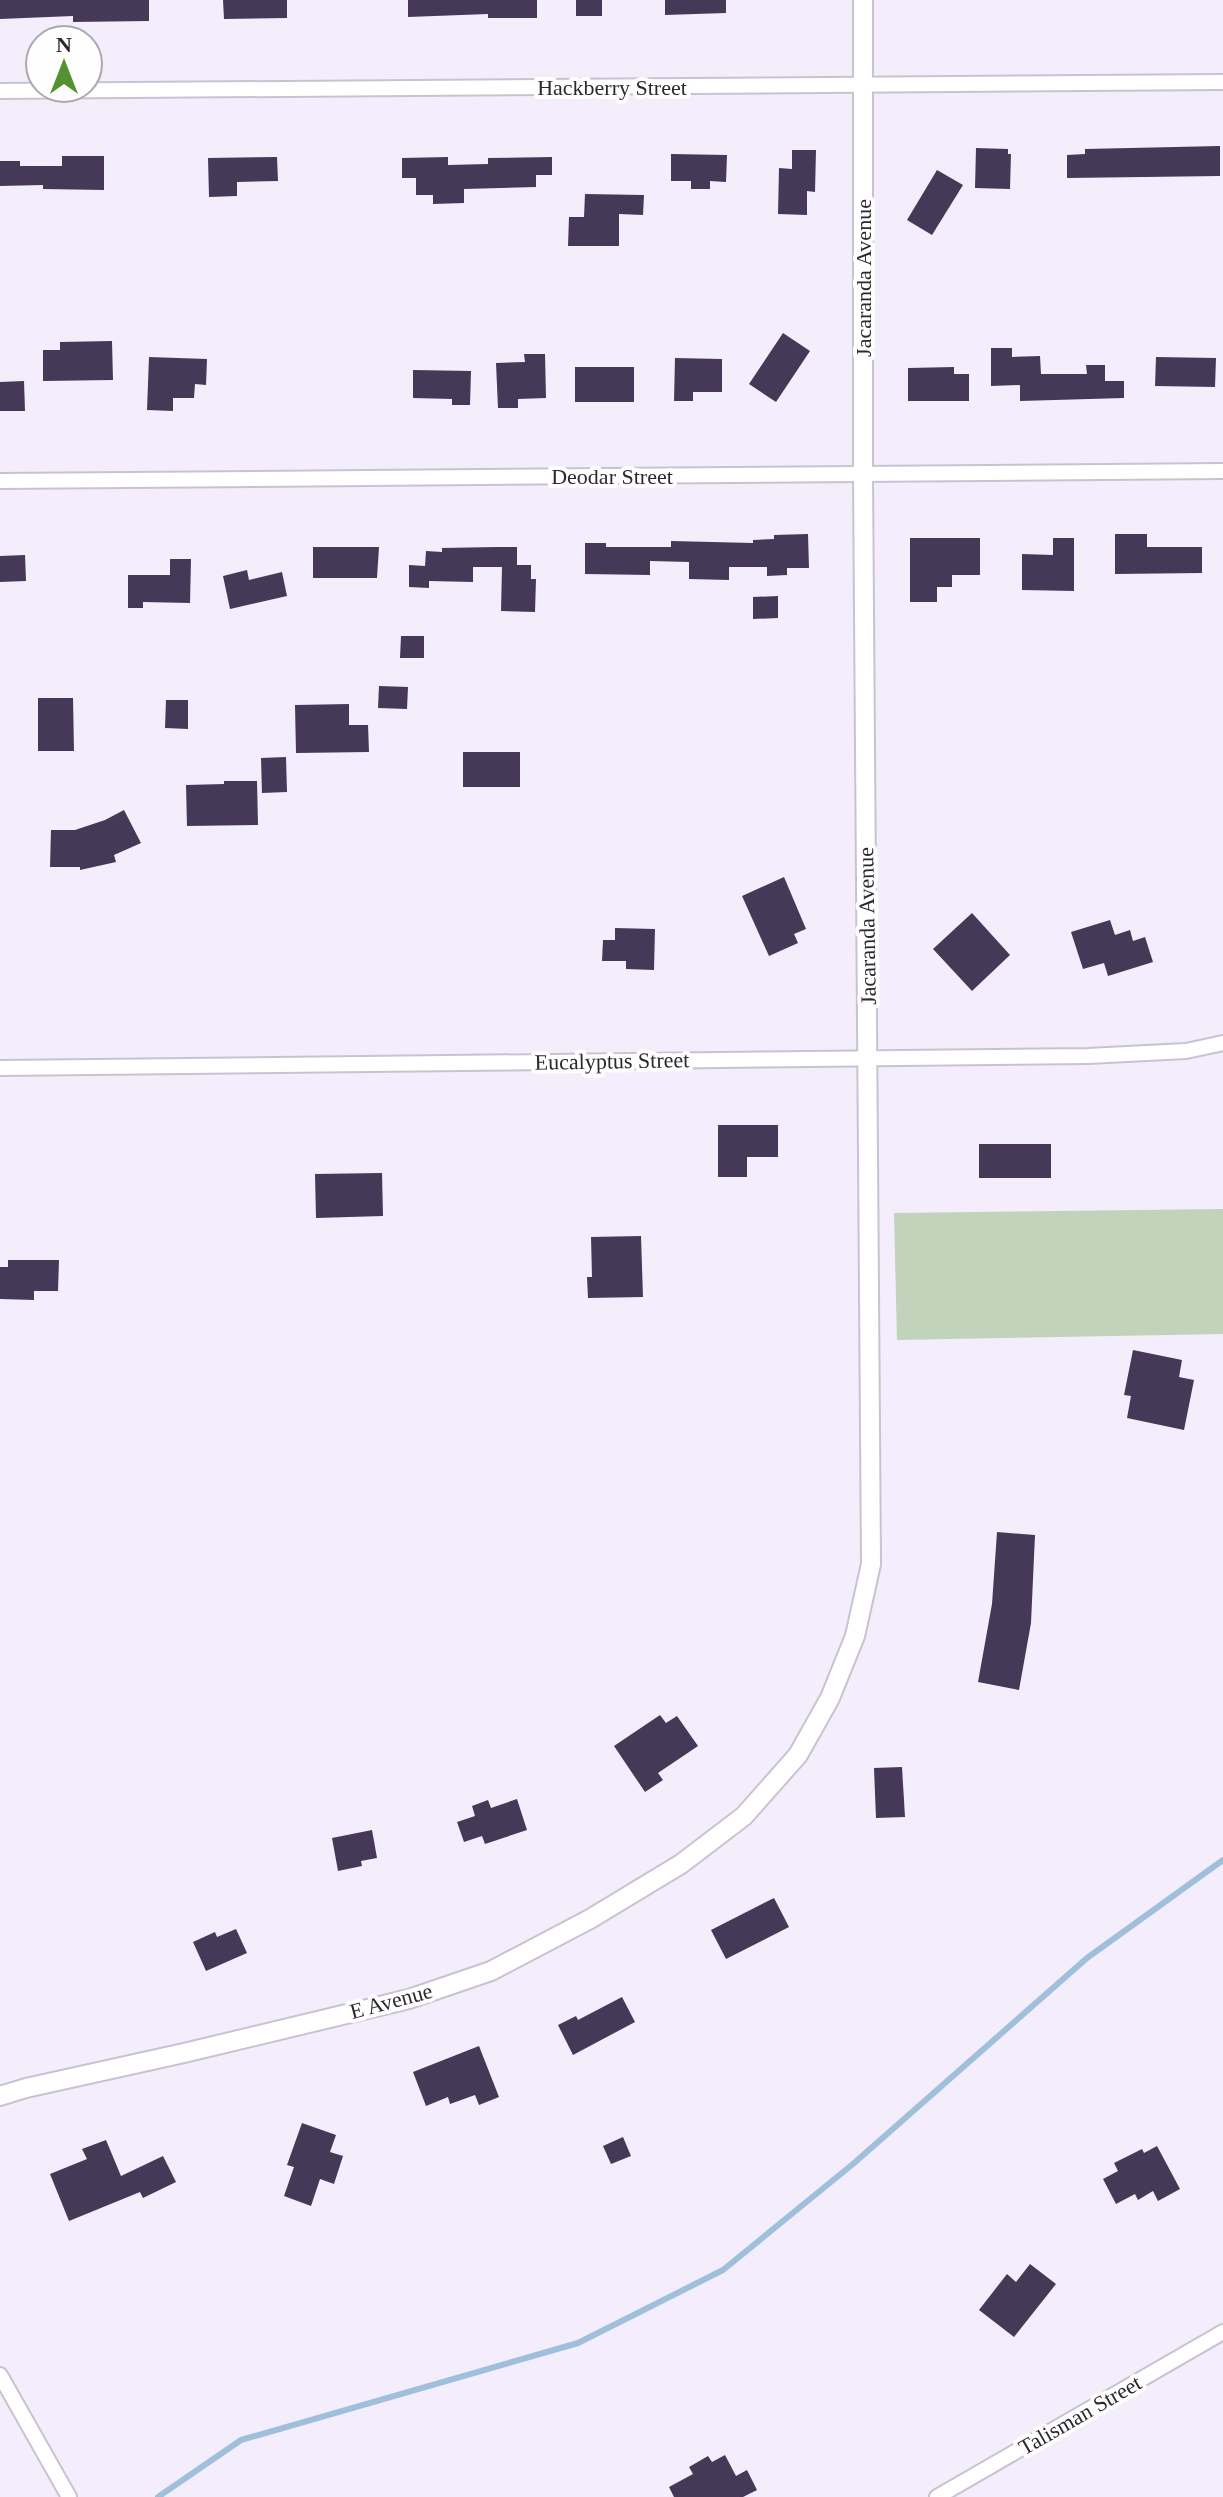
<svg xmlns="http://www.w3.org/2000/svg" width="1223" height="2497" font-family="'Times New Roman',serif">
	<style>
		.green { fill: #c1d3ba }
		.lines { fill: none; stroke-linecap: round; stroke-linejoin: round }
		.stream { stroke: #9fbfdb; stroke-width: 6 }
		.building { fill: #463957 }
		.minor-casing { stroke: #c8c3d1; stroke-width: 18 }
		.tertiary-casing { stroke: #c8c3d1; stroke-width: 22 }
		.minor { stroke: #fff; stroke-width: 14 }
		.tertiary { stroke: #fff; stroke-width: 18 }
		.labels { text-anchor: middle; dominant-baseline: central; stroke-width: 8; stroke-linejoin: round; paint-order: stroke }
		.street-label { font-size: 22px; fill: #2b292e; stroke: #fefefe }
	</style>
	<rect width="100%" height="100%" fill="#f3edfc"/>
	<path class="green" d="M1223,1209V1334L897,1340L894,1213Z"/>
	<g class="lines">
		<path class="stream" d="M158,2497L241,2440L578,2343L723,2270L853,2164L1087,1958L1223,1860"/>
	</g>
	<g class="building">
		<path d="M0,0H149V21L73,22V16L0,19Z"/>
		<path d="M223,0H287V18L224,19Z"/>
		<path d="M408,0H537V18H488V14L408,17Z"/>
		<rect x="576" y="0" width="26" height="16"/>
		<path d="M665,0H726V13L665,15Z"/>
		<path d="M1220,146V176L1067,178V155L1085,154V149Z"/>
		<path d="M976,148L1008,149V154H1011L1010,189L975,188Z"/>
		<path d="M792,150H816L815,192L807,191V215L778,214L779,168L792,169Z"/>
		<path d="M671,154L727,155L726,182L710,181V189H691V181H671Z"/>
		<path d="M62,156H104V190L43,189V185L0,186V161H20V166H62Z"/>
		<path d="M277,157L278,181L237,182V196L209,197L208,158Z"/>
		<path d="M448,157V165L488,164V158L552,157V175H536V187L464,189V203L433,204V195H416V178H402V158Z"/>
		<path d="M937,170L963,185L932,235L907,220Z"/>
		<path d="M585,194L644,195L643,215L619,214V246H568L569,217H584Z"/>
		<path d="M783,333L810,351L776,402L749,384Z"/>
		<path d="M112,341L113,380L43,381V350H60V342Z"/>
		<path d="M991,348H1012V357L1040,356L1041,374H1087L1086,365H1105V381H1124V398L1020,401V385L991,386Z"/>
		<path d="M524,354H545L546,398L518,399V408H498L496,363L525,362Z"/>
		<path d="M149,357L207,359L206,385L195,384L194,398H173V411L147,410Z"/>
		<path d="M1156,357L1216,358L1215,387L1155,386Z"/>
		<path d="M675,358L722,359V392H693V401H674Z"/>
		<rect x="575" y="367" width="59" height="35"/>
		<path d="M954,367V374H969V401H908V368Z"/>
		<path d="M413,370L471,371L470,405H452V399L413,398Z"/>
		<path d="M24,381L25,411H0V382Z"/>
		<path d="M808,534L809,568H787V575L767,576V567H729V580L689,579V562L650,561V575L585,574V543H606V547H671V541L753,543V540L774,539V535Z"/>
		<path d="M1115,534H1147V547H1202V573L1115,574Z"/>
		<path d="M910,538H980V575H952V587H937V602H910Z"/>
		<path d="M1053,538H1074V591L1022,590V554L1053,555Z"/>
		<path d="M313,547H379L377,578H313Z"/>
		<path d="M496,547H517V565H531V579H536L535,612L501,611L502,567H473V582L429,581V588L409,587V565L425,566L426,551L442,552V548Z"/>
		<path d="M25,555L26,581L0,582V556Z"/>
		<path d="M170,559H191L190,603L143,602V608H128V575H170Z"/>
		<path d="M247,570L249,580L282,572L287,596L230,609L223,576Z"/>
		<path d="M778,596V618L753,619V597Z"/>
		<path d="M401,636H424V658H400Z"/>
		<path d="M379,686L408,687L407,709L378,708Z"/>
		<path d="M38,698H73L74,751H38Z"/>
		<path d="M166,700H188V729L165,728Z"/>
		<path d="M349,704V725H368L369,752L296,753L295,705Z"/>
		<rect x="463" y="752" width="57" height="35"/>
		<path d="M286,757L287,792L262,793L261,758Z"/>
		<path d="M224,781H257L258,825L187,826L186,785L224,784Z"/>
		<path d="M124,810L141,843L114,855L116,862L80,870V867H50L51,830H75L105,820Z"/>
		<path d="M784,877L806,929L794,934L798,943L769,956L742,896Z"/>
		<path d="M972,913L1010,955L972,991L933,949Z"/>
		<path d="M1110,920L1115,935L1130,930L1133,941L1145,937L1153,962L1108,976L1104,963L1083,969L1071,932Z"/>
		<path d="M615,928L655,929L654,970L626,969V961H602L603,940H615Z"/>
		<path d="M718,1125H778V1157H747V1177H718Z"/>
		<rect x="979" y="1144" width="72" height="34"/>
		<path d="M382,1173L383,1216L316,1218L315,1174Z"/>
		<path d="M641,1236L643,1297L588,1298L587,1277H592L591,1237Z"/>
		<path d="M8,1260H59L58,1291H34V1300L0,1299V1267H8Z"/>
		<path d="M1133,1350L1182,1360L1179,1377L1194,1380L1184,1430L1127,1418L1131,1396L1124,1395Z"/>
		<path d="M997,1532L1035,1535L1031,1623L1019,1690L978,1682L992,1604Z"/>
		<path d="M660,1715L666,1723L677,1716L698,1746L658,1773L663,1780L645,1792L614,1746Z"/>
		<path d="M902,1767L905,1817L876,1818L874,1768Z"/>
		<path d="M517,1799L527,1830L485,1844L482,1836L464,1842L457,1822L475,1816L472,1806L488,1800L491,1808Z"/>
		<path d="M372,1830L377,1858L361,1861L362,1866L338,1871L332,1838Z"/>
		<path d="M774,1898L789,1927L726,1959L711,1930Z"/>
		<path d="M236,1929L247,1953L206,1971L193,1942L215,1932L217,1937Z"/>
		<path d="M622,1997L635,2022L573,2055L558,2025L576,2016L578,2020Z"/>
		<path d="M479,2046L499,2097L479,2105L475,2095L450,2104L448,2097L426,2106L413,2072Z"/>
		<path d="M302,2123L336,2135L330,2152L343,2156L334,2184L320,2179L311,2206L284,2196L294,2167L287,2165Z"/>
		<path d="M623,2137L631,2156L611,2164L603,2146Z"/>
		<path d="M106,2140L121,2176L163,2156L176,2182L143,2198L140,2192L69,2221L50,2174L87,2159L82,2149Z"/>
		<path d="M1157,2146L1180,2189L1158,2201L1153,2191L1138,2200L1135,2194L1116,2204L1103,2179L1118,2171L1114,2163L1142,2149L1144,2153Z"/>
		<path d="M1030,2264L1056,2284L1014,2337L979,2310L1007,2274L1016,2282Z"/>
		<path d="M725,2455L736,2476L747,2470L757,2490L743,2497H674L669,2487L693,2474L689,2467L708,2456L712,2462Z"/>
	</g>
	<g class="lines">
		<defs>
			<g id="minor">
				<path d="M0,91L1223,82"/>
				<path d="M0,481L1223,471"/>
				<path d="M0,1068L1088,1056L1186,1051L1223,1043"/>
				<path d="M0,2375L69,2497"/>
				<path d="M937,2497L1223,2332"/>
			</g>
			<path id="tertiary" d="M0,2096L26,2088L184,2053L409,1999L491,1971L590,1919L681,1864L744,1816L798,1755L830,1698L855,1636L871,1564L863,475V0"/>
		</defs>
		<use href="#minor" class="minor-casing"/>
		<use href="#tertiary" class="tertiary-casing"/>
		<use href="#minor" class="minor"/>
		<use href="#tertiary" class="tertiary"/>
	</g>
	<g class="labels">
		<g class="street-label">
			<text x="612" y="87">Hackberry Street</text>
			<text transform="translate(863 278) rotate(-90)">Jacaranda Avenue</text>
			<text x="612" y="476">Deodar Street</text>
			<text transform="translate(867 926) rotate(-91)">Jacaranda Avenue</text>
			<text transform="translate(612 1061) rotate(-1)">Eucalyptus Street</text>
			<text transform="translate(391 2001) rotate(-15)">E Avenue</text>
			<text transform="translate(1080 2415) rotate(-30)">Talisman Street</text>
		</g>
	</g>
	<g transform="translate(64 64)"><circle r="38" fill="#fefefe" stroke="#aaa9ab" stroke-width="2"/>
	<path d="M0-6L14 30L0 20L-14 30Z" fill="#539132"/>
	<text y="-12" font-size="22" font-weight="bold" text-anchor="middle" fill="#2b292e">N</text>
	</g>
</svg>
